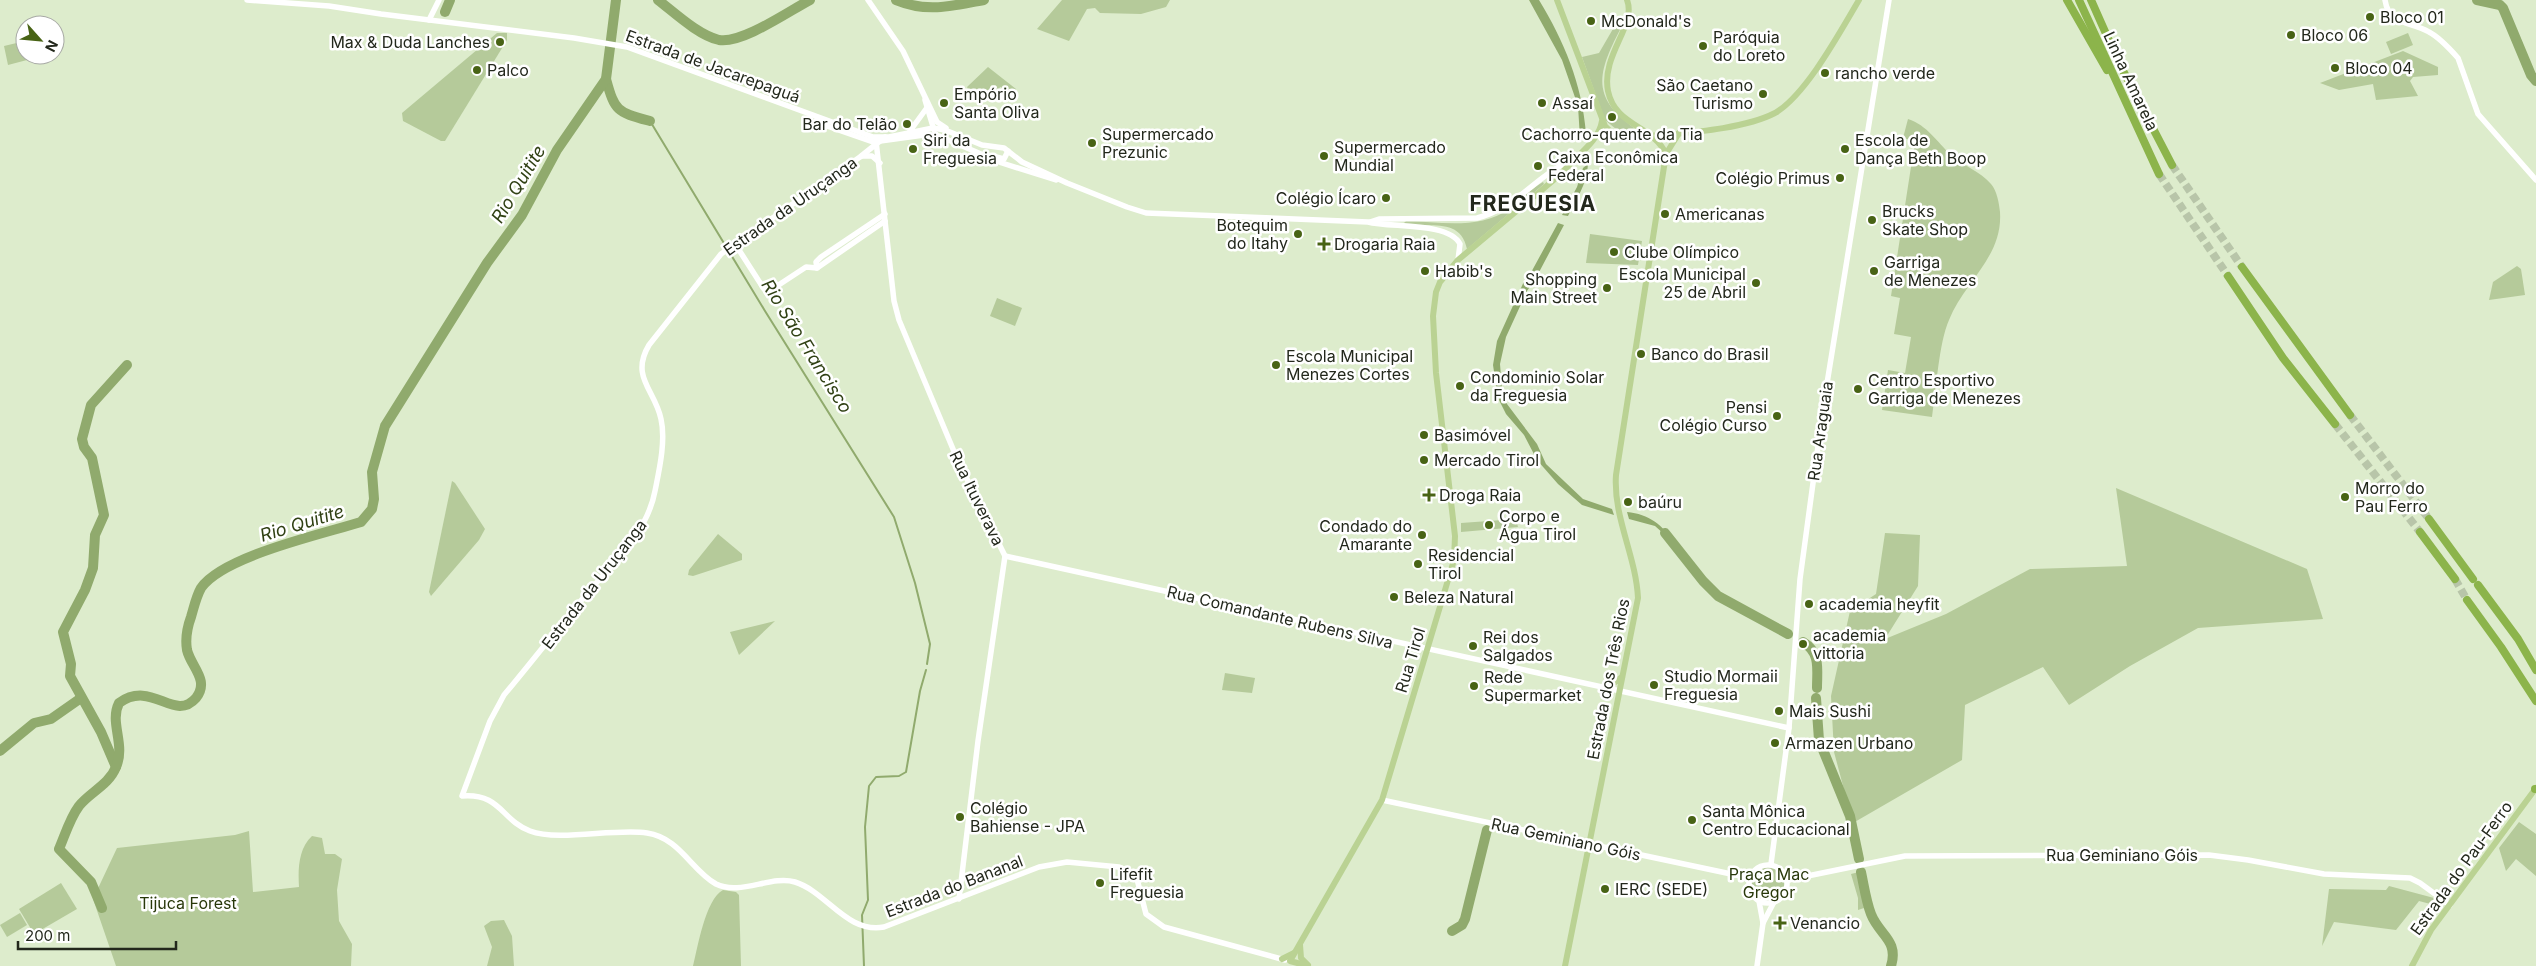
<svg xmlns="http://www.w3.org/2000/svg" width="2536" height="966" font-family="Inter,sans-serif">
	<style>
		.green { fill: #b5ca9a }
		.water { fill: #90aa6d }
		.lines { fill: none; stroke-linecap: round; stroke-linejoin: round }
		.stream { stroke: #90aa6d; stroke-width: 2 }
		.river { stroke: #90aa6d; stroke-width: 10 }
		.highway-tunnel { stroke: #b8c5a9; stroke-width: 8; stroke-dasharray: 8 4; stroke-linecap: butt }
		.secondary { stroke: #fff; stroke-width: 5.5 }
		.primary { stroke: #bad293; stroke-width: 6 }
		.highway { stroke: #8cb44b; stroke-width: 8 }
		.poi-dot { fill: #486315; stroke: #fff; stroke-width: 2 }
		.labels { text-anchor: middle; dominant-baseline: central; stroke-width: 5; stroke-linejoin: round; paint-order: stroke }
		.poi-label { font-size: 16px; fill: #23281c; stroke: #fff; text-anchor: start }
		.street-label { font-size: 16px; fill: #23281c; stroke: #fff }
		.park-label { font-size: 16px; fill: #28380a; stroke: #fff }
		.water-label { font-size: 18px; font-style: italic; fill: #304114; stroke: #fff }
		.district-label { font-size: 21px; font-weight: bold; letter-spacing: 1px; fill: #23281c; stroke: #fff }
	</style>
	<rect width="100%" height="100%" fill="#ddeccc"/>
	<g class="green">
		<path d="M1062,0H1170L1166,7L1141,14L1100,13L1095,8L1087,9L1069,41L1037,29Z"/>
		<path d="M1617,22L1623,24C1597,73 1588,99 1642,133L1616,129L1605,120L1582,57L1599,53Z"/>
		<path d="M497,33H507V40L445,141H441L403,121L402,113Z"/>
		<path d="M2408,33L2413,45L2391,54L2386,42Z"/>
		<path d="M25,41V55H46L8,65L4,46Z"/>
		<path d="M2403,51L2438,67V75L2413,77L2410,81L2418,96L2376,100L2373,84L2339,90L2320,83Z"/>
		<path d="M988,67L1016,89L1014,92L1000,87L995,98L998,101L968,89L967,87Z"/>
		<path d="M1908,119C1927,125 1937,142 1951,155C1963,166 1980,171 1991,184C1997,191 1999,203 2000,212C2003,257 1964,282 1949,320C1939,342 1936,391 1932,417L1882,410L1888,370L1905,373L1911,337L1894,334L1900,298L1891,296L1915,141L1903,138Z"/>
		<path d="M1543,182L1544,184L1467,249C1460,216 1427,229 1403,224L1406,221C1440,222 1480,230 1509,209C1521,201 1530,189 1543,182Z"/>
		<path d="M1590,234L1642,241L1638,265L1586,263Z"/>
		<path d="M2517,266L2521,269L2525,295L2489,300L2493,282Z"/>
		<path d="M997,298L1022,308L1015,326L990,316Z"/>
		<path d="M452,481L455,483L485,529L479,540L431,596L429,592Z"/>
		<path d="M2116,488L2307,569L2323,619L2198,628L2130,666L2069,705L2043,667L1965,705L1962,760L1853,823L1834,752L1831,696L1850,611L1876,594L1885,533L1920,535L1918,586L1885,639L1946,614L2030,569L2127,566Z"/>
		<path d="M1516,519L1518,527L1461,532V523Z"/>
		<path d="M718,534L742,554V560L693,576L688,575L689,570Z"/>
		<path d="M775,621L739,655L730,632Z"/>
		<path d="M1225,673L1255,678L1252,693L1222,690Z"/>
		<path d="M2519,822L2536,834V876L2516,859L2506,871L2499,848Z"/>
		<path d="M249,831L253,892L299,887C298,870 298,849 312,836L322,838L325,854H335L342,859L337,890L339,921L352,944L351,966H116L93,899L117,848L235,835Z"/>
		<circle cx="1769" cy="883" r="18"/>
		<path d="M1859,872L1867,907L1858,910V898L1851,874Z"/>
		<path d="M61,883L77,909L34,934L19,909Z"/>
		<path d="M2389,886L2434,898L2438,906L2419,901L2396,930L2334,922L2322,946L2329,889L2386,890Z"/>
		<path d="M723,890L736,892L739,895L741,966H693C698,947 705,900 723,890Z"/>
		<path d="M20,913L27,925L7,937L0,925Z"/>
		<path d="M504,920L512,936L514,966H487L492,947L484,926L491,921Z"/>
	</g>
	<g class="water">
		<path d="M1529,0H1539C1564,41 1582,84 1586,133L1580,138L1578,106L1562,60Z"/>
		<path d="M1588,164C1587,185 1576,199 1568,216L1562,215L1577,187L1583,168Z"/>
		<path d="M1558,223L1564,225L1537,276L1527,291L1506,337L1500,364L1502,389L1507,404L1537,444L1546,464L1583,499L1612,509L1614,515L1582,505L1558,484L1537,460L1524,435L1506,414L1498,398L1493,365L1497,341L1526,277L1528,278Z"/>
		<path d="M1627,512C1649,514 1663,525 1674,543L1655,526L1629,519Z"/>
	</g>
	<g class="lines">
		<g class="stream">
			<path d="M650,121L765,311L894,517L915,583L930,644L927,664"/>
			<path d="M864,966L862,915L868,900L865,827L869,786L876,777L899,776L906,772L920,691L926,670"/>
		</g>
		<g class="river">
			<path d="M658,0C675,13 698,35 719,40C742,44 789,11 810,0"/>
			<path d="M896,0C928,13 950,6 984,0"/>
			<path d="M2477,0L2500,5L2503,8L2531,75L2536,81"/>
			<path d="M445,12L450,0"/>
			<path d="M606,79C615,112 617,112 650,121"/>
			<path d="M1665,533L1703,581L1718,596L1788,634"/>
			<path d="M1803,642C1821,653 1817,669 1817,688"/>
			<path d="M1816,698L1819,740L1850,816L1859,859"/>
			<path d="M0,751L34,723L51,719L81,698"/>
			<path d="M116,767L101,732L70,676L71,664L63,632L85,590L93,568L95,535L104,515L92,458L84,447L82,439L91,405L127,365"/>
			<path d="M1861,872C1864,886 1866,901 1871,914C1879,935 1899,940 1891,966"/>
			<path d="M102,908L91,882L59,849C65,835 70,818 79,806C90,792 109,785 116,767C126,744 109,723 119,703C152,679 174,723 196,698C210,680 191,667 187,650C185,638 187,628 191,617C194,607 196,597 201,588C223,556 323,534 361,522L372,509L374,499L372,472L385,426L487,263L522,215L557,150L606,79L616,0"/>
			<path d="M1452,931L1462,925L1465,919L1487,830"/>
		</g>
		<g class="highway-tunnel">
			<path d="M2172,165L2242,267"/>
			<path d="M2159,174L2228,276"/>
			<path d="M2350,415L2429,519"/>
			<path d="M2335,424L2420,532"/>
			<path d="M2455,579L2467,600"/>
		</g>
		<g class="secondary">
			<path d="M247,0L329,6L381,14L574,38L627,47L873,137H889L933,128L945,130L982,145L1004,148L1022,162L1067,183L1127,207L1146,213L1368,222C1391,228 1449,222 1460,244L1458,260"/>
			<path d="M868,0L903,51L937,122L946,128"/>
			<path d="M2385,0C2389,26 2411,21 2429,32C2439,37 2450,49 2458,58L2478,114L2536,180"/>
			<path d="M429,20L439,0"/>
			<path d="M925,100L934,130"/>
			<path d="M817,119L827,126L873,142L924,135L939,136L1002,163L1056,180"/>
			<path d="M910,131L926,109"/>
			<path d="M885,137L860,157L721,254L649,345C630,377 655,390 661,419C666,441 659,471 655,491C647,534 611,565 584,597C557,629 531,663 504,695L490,721L462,796C501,793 501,820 530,831C559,842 614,828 647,833C680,838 691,870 716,884C740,896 771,875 795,882C827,892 847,934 884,927L1039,867L1067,862L1119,867L1129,872L1137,879L1146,914L1164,927L1285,960"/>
			<path d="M876,141L894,301L899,320L958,461L1005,556L978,741L959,899"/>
			<path d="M862,156H872L880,163"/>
			<path d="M996,157L1004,159L1008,151"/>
			<path d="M1370,222L1379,219L1477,218C1515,209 1537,175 1572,160"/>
			<path d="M730,246L739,250L764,289L771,290L806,267L817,268L885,221"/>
			<path d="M817,268L816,262L821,257L885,214"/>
			<path d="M1005,556L1789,728"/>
			<path d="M1382,800L1750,878"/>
			<path d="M1771,864L1789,728L1800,579L1824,402L1889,0"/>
			<circle cx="1768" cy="884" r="19"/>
			<path d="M1788,880L1905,856L2209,855L2248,860L2324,874L2410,878L2420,883L2450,905"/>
			<path d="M1763,923L1774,902"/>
			<path d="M1757,966L1763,923L1759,901"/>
		</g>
		<g class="primary">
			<path d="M1557,0L1605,126C1617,141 1646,136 1663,135C1696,132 1746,128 1775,113C1806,95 1840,32 1859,0"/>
			<path d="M1627,0C1637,25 1601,55 1608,91C1615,126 1653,125 1666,154"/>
			<path d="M1607,688L1622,677"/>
			<path d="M1300,945L1301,958L1308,965"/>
			<path d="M1282,959L1294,953"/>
			<path d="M1308,966L1290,961L1382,800L1454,560L1455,536L1436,373L1433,316L1436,292L1440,282L1458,260L1562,173C1574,157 1599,142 1602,121"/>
			<path d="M1565,966L1638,598C1636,556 1613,517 1616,475L1666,154L1679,133"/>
			<path d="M2412,966L2431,930L2536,788"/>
		</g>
		<g class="highway">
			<path d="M2067,0L2107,70"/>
			<path d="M2079,0L2159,174"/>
			<path d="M2091,0L2119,63L2172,165"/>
			<path d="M2242,267L2350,415"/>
			<path d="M2228,276L2283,358L2335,424"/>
			<path d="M2429,519L2473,579"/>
			<path d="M2420,532L2455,579"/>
			<path d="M2478,585L2518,639L2536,670"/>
			<path d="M2467,600L2501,647L2536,701"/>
			<path d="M2535,789H2536"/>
		</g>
	</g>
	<g class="poi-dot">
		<circle cx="2370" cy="17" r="5"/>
		<circle cx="1591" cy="21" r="5"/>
		<circle cx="2291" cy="35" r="5"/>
		<circle cx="500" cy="42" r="5"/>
		<circle cx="1703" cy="46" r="5"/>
		<circle cx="2335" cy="68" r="5"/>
		<circle cx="477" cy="70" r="5"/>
		<circle cx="1825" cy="73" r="5"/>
		<circle cx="1763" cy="94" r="5"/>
		<circle cx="944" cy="103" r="5"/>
		<circle cx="1542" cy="103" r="5"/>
		<circle cx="1612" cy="117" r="5"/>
		<circle cx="907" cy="124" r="5"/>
		<circle cx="1092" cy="143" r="5"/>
		<circle cx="913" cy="149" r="5"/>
		<circle cx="1845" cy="149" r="5"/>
		<circle cx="1324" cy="156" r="5"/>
		<circle cx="1538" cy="166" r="5"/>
		<circle cx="1840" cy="178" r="5"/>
		<circle cx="1386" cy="198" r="5"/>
		<circle cx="1665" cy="214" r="5"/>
		<circle cx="1872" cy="220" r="5"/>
		<circle cx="1298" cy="234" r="5"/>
		<path d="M1321.5 236.5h5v5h5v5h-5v5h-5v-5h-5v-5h5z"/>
		<circle cx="1614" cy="252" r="5"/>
		<circle cx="1425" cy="271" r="5"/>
		<circle cx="1874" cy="271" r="5"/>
		<circle cx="1756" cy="283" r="5"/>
		<circle cx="1607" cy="288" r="5"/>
		<circle cx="1641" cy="354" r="5"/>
		<circle cx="1276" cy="365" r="5"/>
		<circle cx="1460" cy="386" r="5"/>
		<circle cx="1858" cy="389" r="5"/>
		<circle cx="1777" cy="416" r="5"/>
		<circle cx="1424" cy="435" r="5"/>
		<circle cx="1424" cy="460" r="5"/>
		<path d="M1426.5 487.5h5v5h5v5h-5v5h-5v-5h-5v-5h5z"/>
		<circle cx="2345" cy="497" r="5"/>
		<circle cx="1628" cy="502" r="5"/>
		<circle cx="1489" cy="525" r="5"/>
		<circle cx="1422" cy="535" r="5"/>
		<circle cx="1418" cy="564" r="5"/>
		<circle cx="1394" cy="597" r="5"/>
		<circle cx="1809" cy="604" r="5"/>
		<circle cx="1803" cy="644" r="5"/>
		<circle cx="1473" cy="646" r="5"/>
		<circle cx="1654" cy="685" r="5"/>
		<circle cx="1474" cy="686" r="5"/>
		<circle cx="1779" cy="711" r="5"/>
		<circle cx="1775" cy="743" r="5"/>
		<circle cx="960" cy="817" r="5"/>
		<circle cx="1692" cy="820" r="5"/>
		<circle cx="1100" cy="883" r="5"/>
		<circle cx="1605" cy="889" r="5"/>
		<path d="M1777.5 915.5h5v5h5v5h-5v5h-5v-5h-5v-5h5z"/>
	</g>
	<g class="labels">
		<g class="poi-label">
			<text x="2380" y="17">Bloco 01</text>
			<text x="1601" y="21">McDonald's</text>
			<text x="2301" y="35">Bloco 06</text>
			<text x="1713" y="37">Paróquia<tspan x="1713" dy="18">do Loreto</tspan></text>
			<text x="490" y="42" text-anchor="end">Max &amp; Duda Lanches</text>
			<text x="2345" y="68">Bloco 04</text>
			<text x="487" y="70">Palco</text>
			<text x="1835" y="73">rancho verde</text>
			<text x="1753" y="85" text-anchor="end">São Caetano<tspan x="1753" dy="18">Turismo</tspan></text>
			<text x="954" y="94">Empório<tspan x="954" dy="18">Santa Oliva</tspan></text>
			<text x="1552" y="103">Assaí</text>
			<text x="897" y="124" text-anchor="end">Bar do Telão</text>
			<text x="1102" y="134">Supermercado<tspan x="1102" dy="18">Prezunic</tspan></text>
			<text x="1612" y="134" text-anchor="middle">Cachorro-quente da Tia</text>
			<text x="923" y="140">Siri da<tspan x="923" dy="18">Freguesia</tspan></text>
			<text x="1855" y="140">Escola de<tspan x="1855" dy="18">Dança Beth Boop</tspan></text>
			<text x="1334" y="147">Supermercado<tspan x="1334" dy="18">Mundial</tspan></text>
			<text x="1548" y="157">Caixa Econômica<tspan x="1548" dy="18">Federal</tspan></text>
			<text x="1830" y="178" text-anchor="end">Colégio Primus</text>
			<text x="1376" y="198" text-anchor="end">Colégio Ícaro</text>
			<text x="1882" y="211">Brucks<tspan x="1882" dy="18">Skate Shop</tspan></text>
			<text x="1675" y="214">Americanas</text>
			<text x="1288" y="225" text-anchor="end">Botequim<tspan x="1288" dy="18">do Itahy</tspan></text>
			<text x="1334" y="244">Drogaria Raia</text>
			<text x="1624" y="252">Clube Olímpico</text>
			<text x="1884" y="262">Garriga<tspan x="1884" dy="18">de Menezes</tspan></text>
			<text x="1435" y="271">Habib's</text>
			<text x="1746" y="274" text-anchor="end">Escola Municipal<tspan x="1746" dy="18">25 de Abril</tspan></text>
			<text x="1597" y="279" text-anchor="end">Shopping<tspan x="1597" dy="18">Main Street</tspan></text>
			<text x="1651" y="354">Banco do Brasil</text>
			<text x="1286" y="356">Escola Municipal<tspan x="1286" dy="18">Menezes Cortes</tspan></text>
			<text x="1470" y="377">Condominio Solar<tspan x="1470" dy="18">da Freguesia</tspan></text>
			<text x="1868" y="380">Centro Esportivo<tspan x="1868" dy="18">Garriga de Menezes</tspan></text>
			<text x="1767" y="407" text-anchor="end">Pensi<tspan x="1767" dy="18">Colégio Curso</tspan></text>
			<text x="1434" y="435">Basimóvel</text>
			<text x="1434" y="460">Mercado Tirol</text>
			<text x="2355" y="488">Morro do<tspan x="2355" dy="18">Pau Ferro</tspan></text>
			<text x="1439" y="495">Droga Raia</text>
			<text x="1638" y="502">baúru</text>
			<text x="1499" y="516">Corpo e<tspan x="1499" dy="18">Água Tirol</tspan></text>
			<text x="1412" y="526" text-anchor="end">Condado do<tspan x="1412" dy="18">Amarante</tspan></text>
			<text x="1428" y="555">Residencial<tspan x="1428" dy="18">Tirol</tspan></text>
			<text x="1404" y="597">Beleza Natural</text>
			<text x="1819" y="604">academia heyfit</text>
			<text x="1813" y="635">academia<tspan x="1813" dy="18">vittoria</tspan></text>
			<text x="1483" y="637">Rei dos<tspan x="1483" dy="18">Salgados</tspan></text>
			<text x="1664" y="676">Studio Mormaii<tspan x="1664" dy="18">Freguesia</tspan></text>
			<text x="1484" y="677">Rede<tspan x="1484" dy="18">Supermarket</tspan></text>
			<text x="1789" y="711">Mais Sushi</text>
			<text x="1785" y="743">Armazen Urbano</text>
			<text x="970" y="808">Colégio<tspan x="970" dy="18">Bahiense - JPA</tspan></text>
			<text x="1702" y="811">Santa Mônica<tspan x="1702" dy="18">Centro Educacional</tspan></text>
			<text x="1110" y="874">Lifefit<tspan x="1110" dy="18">Freguesia</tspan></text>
			<text x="1615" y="889">IERC (SEDE)</text>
			<text x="1790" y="923">Venancio</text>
		</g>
		<g class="street-label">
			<text transform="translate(713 66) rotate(20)">Estrada de Jacarepaguá</text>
			<text transform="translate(2131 81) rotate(65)">Linha Amarela</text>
			<text transform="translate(790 206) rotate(-35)">Estrada da Uruçanga</text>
			<text transform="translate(1820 431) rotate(-82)">Rua Araguaia</text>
			<text transform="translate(977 498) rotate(64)">Rua Ituverava</text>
			<text transform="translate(594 584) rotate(-52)">Estrada da Uruçanga</text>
			<text transform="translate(1280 617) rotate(13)">Rua Comandante Rubens Silva</text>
			<text transform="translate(1410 660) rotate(-73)">Rua Tirol</text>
			<text transform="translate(1608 679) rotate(-79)">Estrada dos Três Rios</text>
			<text transform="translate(1566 839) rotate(12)">Rua Geminiano Góis</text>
			<text x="2122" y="855">Rua Geminiano Góis</text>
			<text transform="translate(2461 868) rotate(-54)">Estrada do Pau-Ferro</text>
			<text transform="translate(954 886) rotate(-21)">Estrada do Bananal</text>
		</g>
		<g class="park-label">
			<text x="1769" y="874">Praça Mac<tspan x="1769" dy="18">Gregor</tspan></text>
			<text x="188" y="903">Tijuca Forest</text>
		</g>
		<g class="water-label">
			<text transform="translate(518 184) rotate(-59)">Rio Quitite</text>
			<text transform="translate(807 346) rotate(58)">Rio São Francisco</text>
			<text transform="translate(302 523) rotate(-17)">Rio Quitite</text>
		</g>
		<g class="district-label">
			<text x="1533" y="203">FREGUESIA</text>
		</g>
	</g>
	<g transform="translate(40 40) rotate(117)"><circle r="24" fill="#ffffff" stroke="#a7a9a4"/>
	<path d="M0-4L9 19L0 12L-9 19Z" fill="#486315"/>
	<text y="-8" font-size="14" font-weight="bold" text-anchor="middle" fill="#23281c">N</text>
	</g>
	<path d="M18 941v8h158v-8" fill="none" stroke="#23281c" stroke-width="2.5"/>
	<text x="25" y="941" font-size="15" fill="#23281c" stroke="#ffffff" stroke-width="4" paint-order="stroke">200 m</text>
</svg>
